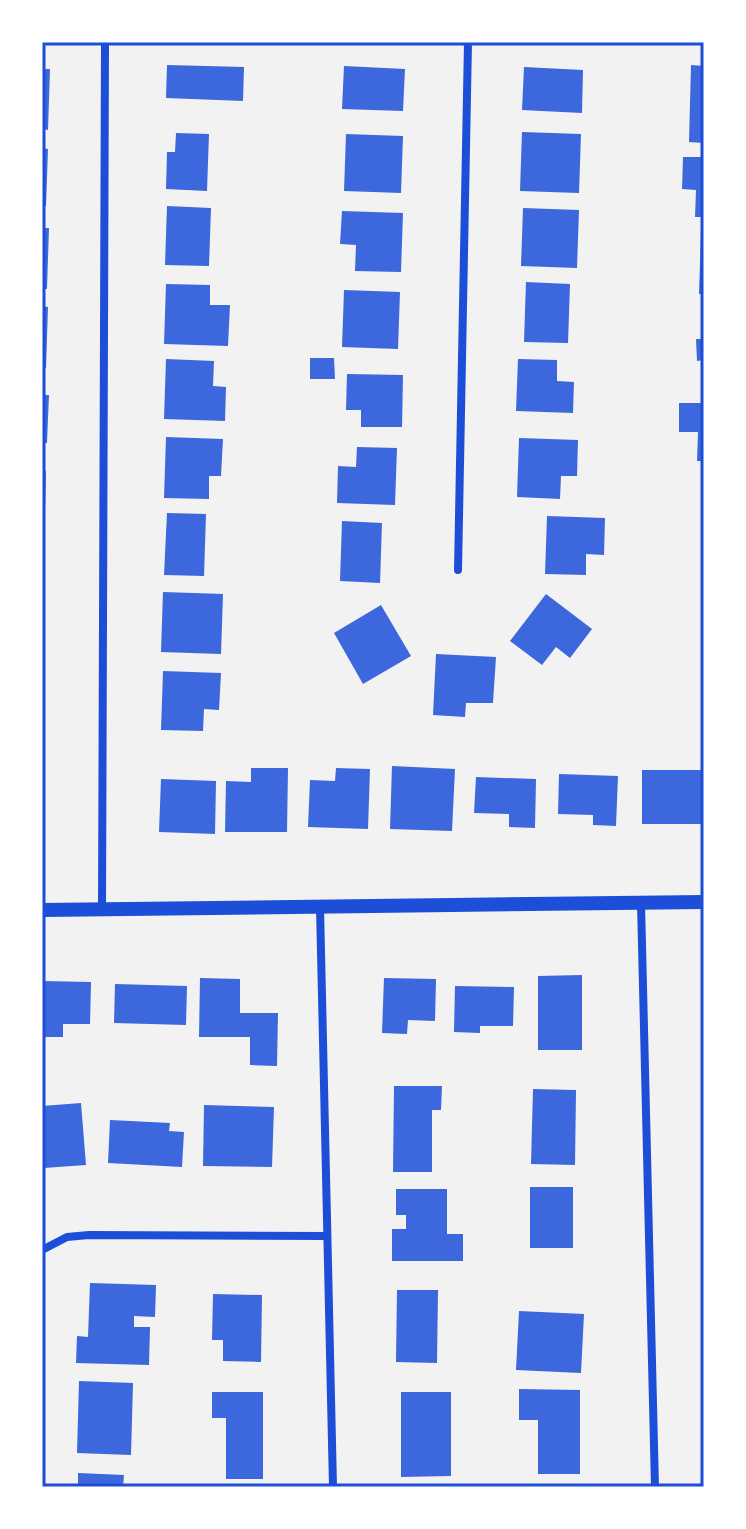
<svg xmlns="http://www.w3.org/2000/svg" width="746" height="1529" font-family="Commissioner,sans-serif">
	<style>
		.building { fill: #3d67dc }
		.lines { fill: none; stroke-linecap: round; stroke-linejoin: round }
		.minor { stroke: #1d4ed8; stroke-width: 8 }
		.tertiary { stroke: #1d4ed8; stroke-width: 14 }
		.neatline { fill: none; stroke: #1d4ed8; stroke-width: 3 }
	</style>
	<rect width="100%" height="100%" fill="#f2f2f2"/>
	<g class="building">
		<path d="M167,65L244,67L243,101L166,98Z"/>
		<path d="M691,65L704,66V143L689,142Z"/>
		<path d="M344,66L405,69L403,111L342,109Z"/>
		<path d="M524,67L583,70L582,113L522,110Z"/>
		<path d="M42,69H50L48,130L42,129Z"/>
		<path d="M522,132L581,134L579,193L520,191Z"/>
		<path d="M176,133L209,134L207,191L166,189L167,152H175Z"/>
		<path d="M346,134L403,136L401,193L344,191Z"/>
		<path d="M42,148L48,149L46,206H42Z"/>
		<path d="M683,157H704V217H695L696,190L682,189Z"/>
		<path d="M167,206L211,208L209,266L165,265Z"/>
		<path d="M523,208L579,210L577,268L521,266Z"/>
		<path d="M342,211L403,213L401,272L355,271L356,245L340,244Z"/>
		<path d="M42,228H49L47,289H42Z"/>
		<path d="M701,231H704V294H699Z"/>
		<path d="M526,282L570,284L568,343L524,342Z"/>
		<path d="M166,284L210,285V305H230L228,346L164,344Z"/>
		<path d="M344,290L400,292L398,349L342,347Z"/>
		<path d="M42,306L48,307L46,368H42Z"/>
		<path d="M696,339H704V360L697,361Z"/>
		<path d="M310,358H334L335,379H310Z"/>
		<path d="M166,359L214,361L213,386L226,387L225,421L164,419Z"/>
		<path d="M518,359L557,360V381L574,382L573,413L516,411Z"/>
		<path d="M347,374L403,375L402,427H361V410H346Z"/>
		<path d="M42,395H49L47,443H42Z"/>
		<path d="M679,403H704V461H697L698,432H679Z"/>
		<path d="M166,437L223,439L221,476H209V499L164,498Z"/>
		<path d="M519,438L578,440L577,476H561L560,499L517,497Z"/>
		<path d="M357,447L397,448L395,505L337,503L338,466L356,467Z"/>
		<path d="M42,471H46L45,513H42Z"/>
		<path d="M167,513L206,514L204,576L164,575Z"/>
		<path d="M547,516L605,518L604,555L586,554V575L545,574Z"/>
		<path d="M342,521L382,523L380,583L340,581Z"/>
		<path d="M163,592L223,594L221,654L161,652Z"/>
		<path d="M546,594L592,629L570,658L556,647L542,665L510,641Z"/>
		<path d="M381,605L411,656L363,684L334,633Z"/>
		<path d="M436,654L496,657L493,703H466L465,717L433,715Z"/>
		<path d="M163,671L221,673L219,710L204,709L203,731L161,730Z"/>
		<path d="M392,766L455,769L452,831L390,829Z"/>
		<path d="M251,768H288L287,832H225L226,781L251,782Z"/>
		<path d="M336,768L370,769L368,829L308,827L310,780L335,781Z"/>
		<rect x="642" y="770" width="62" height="54"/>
		<path d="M559,774L618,776L616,826L593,825V815L558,814Z"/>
		<path d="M476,777L536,779L535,828L509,827V814L474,813Z"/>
		<path d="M161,779L216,781L215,834L159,832Z"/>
		<path d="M582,975V1050H538V976Z"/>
		<path d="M200,978L240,979V1013H278L277,1066L250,1065V1037H199Z"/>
		<path d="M384,978L436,979L435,1021L408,1020L407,1034L382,1033Z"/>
		<path d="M42,981L91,982L90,1024H63V1037H42Z"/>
		<path d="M115,984L187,986L186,1025L114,1023Z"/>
		<path d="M455,986L514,987L513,1026H480V1033L454,1032Z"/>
		<path d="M394,1086H442L441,1110H432V1172H393Z"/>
		<path d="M533,1089L576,1090L575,1165L531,1164Z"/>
		<path d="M81,1103L86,1165L44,1168L42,1106Z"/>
		<path d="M204,1105L274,1107L272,1167L203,1166Z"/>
		<path d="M110,1120L170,1123L169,1131L184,1132L182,1167L108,1163Z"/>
		<rect x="530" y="1187" width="43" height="61"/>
		<path d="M396,1189H447V1234H463V1261H392V1229H406V1215H396Z"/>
		<path d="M90,1283L156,1285L155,1317L134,1316V1327H150L149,1365L76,1363L77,1336L88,1337Z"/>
		<path d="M397,1290H438L437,1363L396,1362Z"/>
		<path d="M213,1294L262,1295L261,1362L223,1361V1340H212Z"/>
		<path d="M519,1311L584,1314L581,1373L516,1370Z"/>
		<path d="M79,1381L133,1383L131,1455L77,1453Z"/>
		<path d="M519,1389L580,1390V1474H538V1420H519Z"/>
		<path d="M212,1392H263V1479H226V1418H212Z"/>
		<path d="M401,1392H451V1476L401,1477Z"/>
		<path d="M78,1473L124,1475L123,1487H78Z"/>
	</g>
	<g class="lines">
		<g class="minor">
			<path d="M458,570L468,42"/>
			<path d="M641,903L655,1487"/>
			<path d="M320,907L333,1487"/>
			<path d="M102,910L105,42"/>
			<path d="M42,1250L67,1237L89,1235L326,1236"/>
		</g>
		<path class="tertiary" d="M42,910L704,902"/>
	</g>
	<rect width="746" height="1529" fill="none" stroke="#ffffff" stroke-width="88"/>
	<rect x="44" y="44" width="658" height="1441" class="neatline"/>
</svg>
